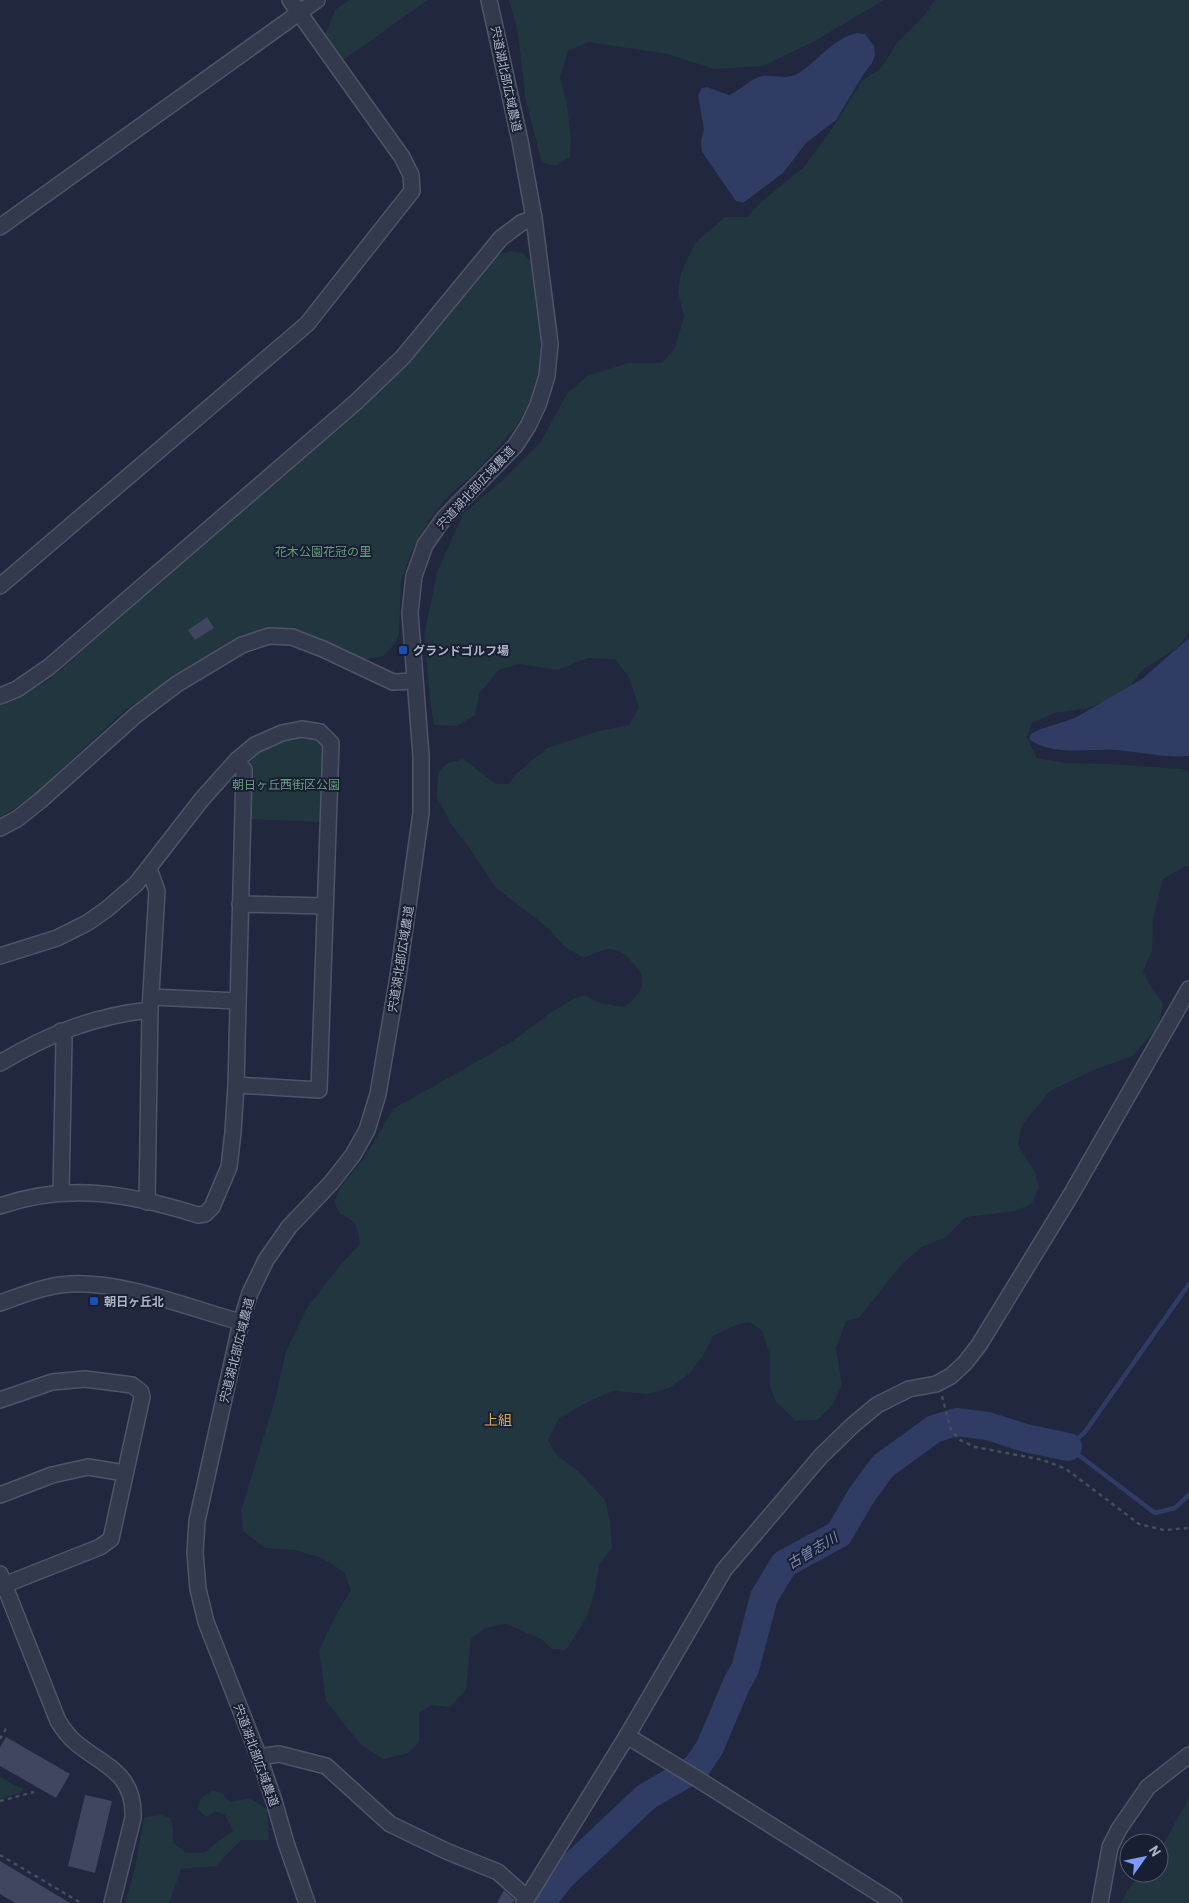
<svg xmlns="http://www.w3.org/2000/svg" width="1189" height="1903" font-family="Barlow,'Noto Sans JP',sans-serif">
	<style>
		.green { fill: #22363f }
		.water { fill: #303c64 }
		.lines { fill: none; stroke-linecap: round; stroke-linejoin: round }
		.stream { stroke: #303c64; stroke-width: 4.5 }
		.river { stroke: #303c64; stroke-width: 28 }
		.building { fill: #3e4660 }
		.minor-casing { stroke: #4f5568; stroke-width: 18 }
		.path { stroke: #3d5259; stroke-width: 2.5; stroke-dasharray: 4 4; stroke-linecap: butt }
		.minor { stroke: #343a4e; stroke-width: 15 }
		.transit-dot { fill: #1a4fb4; stroke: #191f32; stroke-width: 2 }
		.labels { text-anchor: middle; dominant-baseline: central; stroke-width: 4; stroke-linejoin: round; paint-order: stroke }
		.street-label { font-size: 12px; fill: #afb5c9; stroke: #191f32 }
		.park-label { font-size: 12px; fill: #649d7b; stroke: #191f32 }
		.poi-label { font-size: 12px; font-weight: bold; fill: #afb5c9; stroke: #191f32; text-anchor: start }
		.neighbourhood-label { font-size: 14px; fill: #e0a954; stroke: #191f32 }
		.water-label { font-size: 14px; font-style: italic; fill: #7b8bb8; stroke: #191f32 }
	</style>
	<rect width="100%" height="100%" fill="#20273e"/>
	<g class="green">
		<path d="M349,0H428L343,60L325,35L335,10Z"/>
		<path d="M509,0H884L815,41L763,66L714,69L667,54L588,42L568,51L560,77L567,105L571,139L570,157L556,166L542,163L526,101L518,33Z"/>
		<path d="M935,0H1189V633L1178,647L1142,670L1126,692L1089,708L1054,713L1032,723L1027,737L1037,758L1066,763L1109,764L1182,769L1189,772V866H1185L1163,879L1153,919L1152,951L1143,971L1151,987L1163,1003L1159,1026L1132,1056L1094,1070L1050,1091L1022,1125L1018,1145L1035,1172L1039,1187L1032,1203L1016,1211L966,1217L946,1237L922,1247L900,1266L859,1318L846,1321L836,1348L842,1385L832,1406L817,1420L796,1421L776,1402L770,1387V1355L762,1331L750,1322L736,1325L713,1336L703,1356L689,1374L669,1388L649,1394L613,1391L590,1401L559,1418L548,1440L557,1455L580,1473L605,1500L610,1522L612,1548L599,1565L595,1590L587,1617L566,1650L552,1649L541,1639L506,1624L485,1628L471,1639L466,1690L450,1707L432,1705L419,1713V1742L408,1753L383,1759L359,1743L326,1701L319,1650L336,1615L351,1590L344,1572L322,1558L295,1550L265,1548L243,1531L241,1511L276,1396L286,1351L307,1308L341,1264L360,1244C357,1227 357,1220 340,1214L334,1202L342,1185L365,1157L393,1109L513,1041L550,1013L573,999L585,995L600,1003L624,1007C644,992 650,979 630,960C624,953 620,950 610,949C602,949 592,955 584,958L565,947L547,927L496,888L471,850L451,824L437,797L438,773L446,764L463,759L496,784H508L517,773L547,748L599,731L629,725L639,707L628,676L615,659L587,658L558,670L520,664L499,670L479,694L475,715L457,726L434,725L431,708L424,636L437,572L463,514L504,479L540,443L567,394L587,376L628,363H662L675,348L684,317L678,292L681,273L695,243L725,217H747L762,201L804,167L833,127L862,81L882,67L897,43L923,17Z"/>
		<path d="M512,251L523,253L531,262L540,342L539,370L530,402L516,427L474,474L450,494L429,520L411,552L401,582L399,634L394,644L384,656L365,659L307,633L285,628H266L243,635L195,664L125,710L34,795L0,818V706L49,680L164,578L194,554L233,515L266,490L295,464L440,320L498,254Z"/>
		<path d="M298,737L321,741L324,745L321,822L250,819L251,756L282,739Z"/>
		<path d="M0,1777L21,1788L23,1790L22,1792L0,1799Z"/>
		<path d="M213,1790L223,1794L230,1802L250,1798L267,1809L269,1840H241L216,1866L181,1869L169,1903H125L135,1868L144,1817L161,1815L170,1818L173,1828V1843L186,1853H203L233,1831L225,1815L215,1811L206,1817L197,1808L201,1798Z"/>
		<path d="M1189,1798V1903H1121L1127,1891L1142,1873H1159V1852Z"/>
	</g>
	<g class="water">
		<path d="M857,33L865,34L874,46L875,55L872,63L863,75L836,120L806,143L783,173L743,203L736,201L702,152L701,141L704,129L698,95L702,88L707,87L729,95C739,91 748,81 759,77C771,73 783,81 797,74C819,61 830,40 857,33Z"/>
		<path d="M1189,638V756C1163,758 1141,752 1116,750C1089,748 1053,757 1029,739L1031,734L1038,730L1075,718L1142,679Z"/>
	</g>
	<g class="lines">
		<path class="stream" d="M1189,1284L1085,1432L1068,1447L1155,1513L1175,1508L1189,1495"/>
		<path class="river" d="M541,1903L561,1877L646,1797L696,1768L710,1747L737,1683L745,1669L764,1597L784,1564L839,1534L861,1496L883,1466L934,1429L956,1422L988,1426L1025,1438L1068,1447"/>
	</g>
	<g class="building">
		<path d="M207,617L214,628L195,640L188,630Z"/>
		<path d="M6,1737L70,1774L56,1798L0,1766V1747Z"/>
		<path d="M85,1795L112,1801L95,1873L68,1866Z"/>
		<path d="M0,1861L70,1903H15L0,1894Z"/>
		<path d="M504,1890L515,1900L513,1903H497Z"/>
	</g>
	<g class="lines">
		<defs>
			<g id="minor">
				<path d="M0,227L317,0"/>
				<path d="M0,586L307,324L412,191L411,175L402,157L290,0"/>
				<path d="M0,696L17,689L49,667L356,402L403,357L501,238L521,223L534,218"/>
				<path d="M0,828L17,819L41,800L136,715L177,684L242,645L269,636L292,637L323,649L393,682L415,681"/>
				<path d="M240,904L325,906"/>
				<path d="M0,956L57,938L87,923L107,909L136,884L202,799L237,760L255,745L282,733L302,729L320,732L331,743L319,1090L236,1085"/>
				<path d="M151,997L238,1001"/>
				<path d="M61,1031L64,1040L61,1193"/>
				<path d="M0,1063C49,1034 93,1016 150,1010"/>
				<path d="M147,1202L150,1010L157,891L149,869"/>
				<path d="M0,1206C68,1182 131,1194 198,1215L205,1214L212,1207L229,1167L233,1132L236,1085L244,770L237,760"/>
				<path d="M0,1303C22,1295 47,1285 70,1284C125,1281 188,1308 241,1322"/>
				<path d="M0,1400L52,1382L85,1379L132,1385L141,1392L142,1397L111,1539L100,1547L4,1585"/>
				<path d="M0,1495L52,1475L88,1467L125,1473"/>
				<path d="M0,1574L58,1721C63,1729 68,1736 75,1742C103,1766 135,1772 133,1818L112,1903"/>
				<path d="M627,1736L696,1778L894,1903"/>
				<path d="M259,1757L279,1754L326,1766L390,1824L446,1851L498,1872L527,1898"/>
				<path d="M307,1903L286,1843L274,1801L259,1757L206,1622L198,1589L195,1553L197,1521L241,1322L250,1293L266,1260L289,1227L331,1183L353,1155L367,1130L378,1094L398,977L421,813V756L410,613L414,576L425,545L444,518L515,446L528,426L538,405L547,376L550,344L534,218L520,141L489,0"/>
				<path d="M524,1903L627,1736L724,1570L821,1456L853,1425L877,1405L909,1389L936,1384L951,1376L965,1363L979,1345L1072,1193L1189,989"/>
				<path d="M1100,1903L1110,1847L1119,1829L1148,1787L1189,1755"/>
			</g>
		</defs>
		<use href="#minor" class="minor-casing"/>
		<g class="path">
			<path d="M942,1396L951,1430L960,1440L975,1447L1043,1460L1066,1469L1139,1524L1164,1530L1189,1528"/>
			<path d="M0,1739L7,1727"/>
			<path d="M0,1801L34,1792"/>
			<path d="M0,1855L81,1903"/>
		</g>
		<use href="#minor" class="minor"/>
	</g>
	<g class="transit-dot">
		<rect x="398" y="645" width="10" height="10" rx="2.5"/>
		<rect x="89" y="1296" width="10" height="10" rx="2.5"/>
	</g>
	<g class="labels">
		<g class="street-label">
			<text transform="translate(507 79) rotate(78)">宍道湖北部広域農道</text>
			<text transform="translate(475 487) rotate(-47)">宍道湖北部広域農道</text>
			<text transform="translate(400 959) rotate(-81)">宍道湖北部広域農道</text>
			<text transform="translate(236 1350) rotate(-76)">宍道湖北部広域農道</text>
			<text transform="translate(257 1755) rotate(70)">宍道湖北部広域農道</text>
		</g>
		<g class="park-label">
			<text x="323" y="551">花木公園花冠の里</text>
			<text x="286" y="784">朝日ヶ丘西街区公園</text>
		</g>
		<g class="poi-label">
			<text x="413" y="650">グランドゴルフ場</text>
			<text x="104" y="1301">朝日ヶ丘北</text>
		</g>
		<g class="neighbourhood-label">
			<text x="498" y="1419">上組</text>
		</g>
		<g class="water-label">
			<text transform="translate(812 1550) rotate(-31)">古曽志川</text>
		</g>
	</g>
	<g transform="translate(1144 1858) rotate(57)"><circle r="24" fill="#191f32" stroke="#555b6e"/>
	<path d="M0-4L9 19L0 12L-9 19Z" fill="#7f9aff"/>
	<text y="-8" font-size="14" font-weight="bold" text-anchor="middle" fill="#afb5c9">N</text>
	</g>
</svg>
